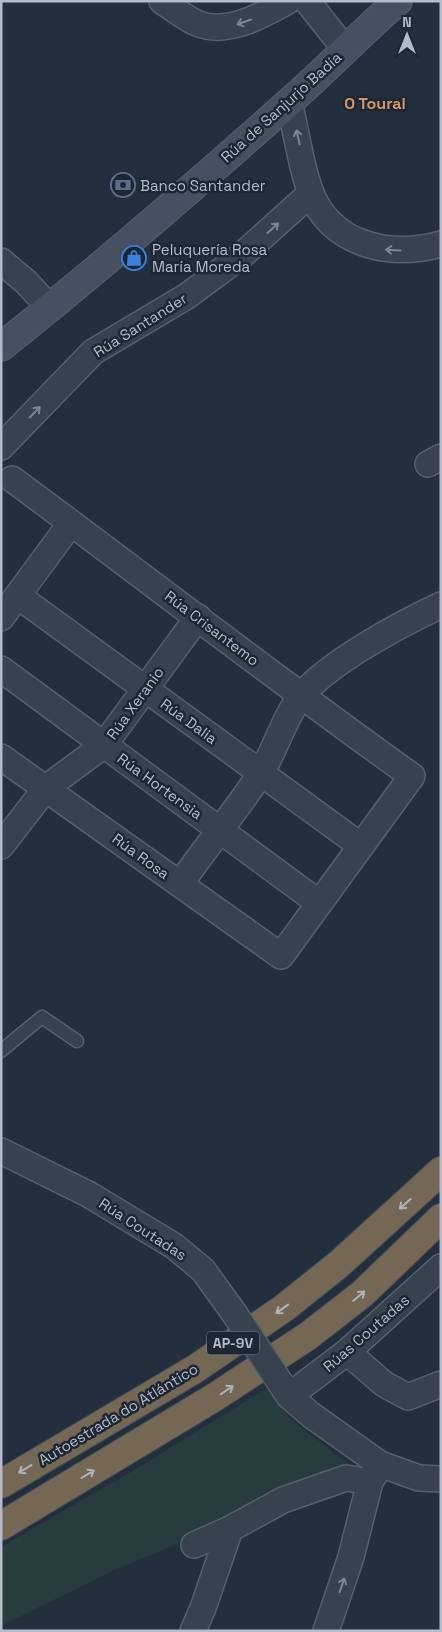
<svg xmlns="http://www.w3.org/2000/svg" width="442" height="1632" font-family="'Space Grotesk',sans-serif">
	<style>
		.green { fill: #263c3f }
		.lines { fill: none; stroke-linecap: round; stroke-linejoin: round }
		.lane-casing { stroke: #565f6c; stroke-width: 15 }
		.street-casing { stroke: #565f6c; stroke-width: 28 }
		.secondary-casing { stroke: #565f6c; stroke-width: 30 }
		.highway-casing { stroke: #434c59; stroke-width: 30 }
		.lane { stroke: #38414e; stroke-width: 12 }
		.street { stroke: #38414e; stroke-width: 25 }
		.secondary { stroke: #465061; stroke-width: 28 }
		.highway { stroke: #746855; stroke-width: 28 }
		.street-bridge-casing { stroke: #565f6c; stroke-width: 28; stroke-linecap: butt }
		.street-bridge { stroke: #38414e; stroke-width: 25 }
		.oneway { stroke: #7c8592 }
		.oneway2 { stroke: #aeb4bd }
		.labels { text-anchor: middle; dominant-baseline: central; stroke-width: 5; stroke-linejoin: round; paint-order: stroke }
		.shield { fill: #1d2633; stroke: #878f9c; stroke-width: 1 }
		.shield-label { font-size: 14px; font-weight: bold; fill: #b4bcc9 }
		.street-label { font-size: 15px; fill: #b4bcc9; stroke: #1d2633 }
		.poi-label { font-size: 15px; fill: #b4bcc9; stroke: #1d2633; text-anchor: start }
		.neighbourhood-label { font-size: 16px; font-weight: bold; fill: #d59563; stroke: #1d2633 }
	</style>
	<rect width="100%" height="100%" fill="#242f3e"/>
	<path class="green" d="M267,1388L289,1418L355,1469L108,1573L1,1626V1547L139,1467Z"/>
	<g class="lines">
		<defs>
			<path id="lane" d="M1,1051L42,1017L77,1041"/>
			<g id="street">
				<path d="M162,1C174,9 186,19 199,24C228,35 263,15 288,1"/>
				<path d="M307,1L345,49"/>
				<path d="M289,103C297,132 300,165 311,193C332,246 391,258 441,244"/>
				<path d="M1,261L26,282L50,308"/>
				<path d="M1,447L93,352L187,296L241,256L311,193"/>
				<path d="M428,464L441,457"/>
				<path d="M18,596L361,846"/>
				<path d="M1,618L71,523"/>
				<path d="M1,669L319,903"/>
				<path d="M1,757L281,956L412,776C277,680 146,578 12,479"/>
				<path d="M1,846L46,788L104,745L198,617"/>
				<path d="M180,884C206,847 236,811 261,773C275,750 285,716 301,696C329,662 401,624 441,605"/>
				<path d="M1,1151L88,1194L174,1246L203,1270L234,1313"/>
				<path d="M347,1352L384,1384L408,1397L441,1384"/>
				<path d="M281,1384L289,1396L311,1415L380,1464L419,1478L441,1479"/>
				<path d="M289,1396L347,1352L441,1267"/>
				<path d="M194,1545L230,1529"/>
				<path d="M193,1631L203,1608L230,1529L283,1500L346,1478L370,1482"/>
				<path d="M326,1631L351,1557L370,1482L378,1469"/>
			</g>
			<path id="secondary" d="M1,347C99,269 194,187 287,104C325,71 360,34 398,1"/>
			<g id="highway">
				<path d="M1,1484L195,1369L284,1308L339,1264L441,1171"/>
				<path d="M1,1526L215,1397L308,1336L362,1294L441,1218"/>
			</g>
		</defs>
		<use href="#lane" class="lane-casing"/>
		<use href="#street" class="street-casing"/>
		<use href="#secondary" class="secondary-casing"/>
		<use href="#highway" class="highway-casing"/>
		<use href="#lane" class="lane"/>
		<use href="#street" class="street"/>
		<use href="#secondary" class="secondary"/>
		<use href="#highway" class="highway"/>
		<defs>
			<path id="street-bridge" d="M234,1313L281,1384"/>
		</defs>
		<use href="#street-bridge" class="street-bridge-casing"/>
		<use href="#street-bridge" class="street-bridge"/>
	</g>
	<defs><path id="oneway-shaft" d="M-6 0H5M1.5-3L5.5 0L1.5 3" fill="none" stroke-width="1.6" stroke-linecap="round" stroke-linejoin="round" transform="scale(1.25)"/></defs>
	<g class="oneway">
		<use href="#oneway-shaft" transform="translate(244 22) rotate(161)"/>
		<use href="#oneway-shaft" transform="translate(298 137) rotate(-103)"/>
		<use href="#oneway-shaft" transform="translate(273 228) rotate(-42)"/>
		<use href="#oneway-shaft" transform="translate(393 250) rotate(-177)"/>
		<use href="#oneway-shaft" transform="translate(35 412) rotate(-46)"/>
		<use href="#oneway-shaft" transform="translate(342 1585) rotate(-71)"/>
	</g>
	<g class="oneway2">
		<use href="#oneway-shaft" transform="translate(405 1204) rotate(138)"/>
		<use href="#oneway-shaft" transform="translate(359 1296) rotate(-40)"/>
		<use href="#oneway-shaft" transform="translate(282 1309) rotate(144)"/>
		<use href="#oneway-shaft" transform="translate(227 1390) rotate(-34)"/>
		<use href="#oneway-shaft" transform="translate(25 1469) rotate(149)"/>
		<use href="#oneway-shaft" transform="translate(88 1474) rotate(-31)"/>
	</g>
	<defs>
		<symbol id="bank-ring" viewBox="-11 -11 22 22"><circle r="9.5" fill="#1d2633" stroke="#5c6f8a" stroke-width="1.5"/><path d="M-6-4H6V4H-6ZM0-2.3a2.3 2.3 0 1 0 0 4.6a2.3 2.3 0 1 0 0-4.6Z" fill="#5c6f8a"/></symbol>
		<symbol id="shop-ring" viewBox="-11 -11 22 22"><circle r="9.5" fill="#1d2633" stroke="#3f7fe0" stroke-width="1.5"/><path d="M-5-2.5h2.3a2.7 3.5 0 0 1 5.4 0H5L5.5 6h-11ZM-1.5-2.5h3a1.5 2.3 0 0 0-3 0Z" fill="#3f7fe0"/></symbol>
	</defs>
	<g fill-rule="evenodd">
		<use href="#bank-ring" x="109" y="171" width="28" height="28"/>
		<use href="#shop-ring" x="120" y="244" width="28" height="28"/>
	</g>
	<g class="labels">
		<rect class="shield" x="207" y="1331.5" width="52" height="23" rx="4"/>
		<g class="shield-label">
			<text x="233" y="1343">AP-9V</text>
		</g>
		<g class="street-label">
			<text transform="translate(281 107) rotate(-42)">Rúa de Sanjurjo Badía</text>
			<text transform="translate(140 325) rotate(-32)">Rúa Santander</text>
			<text transform="translate(212 628) rotate(37)">Rúa Crisantemo</text>
			<text transform="translate(135 703) rotate(-54)">Rúa Xeranio</text>
			<text transform="translate(189 721) rotate(36)">Rúa Dalia</text>
			<text transform="translate(160 786) rotate(36)">Rúa Hortensia</text>
			<text transform="translate(141 856) rotate(36)">Rúa Rosa</text>
			<text transform="translate(143 1229) rotate(33)">Rúa Coutadas</text>
			<text transform="translate(366 1333) rotate(-41)">Rúas Coutadas</text>
			<text transform="translate(118 1414) rotate(-31)">Autoestrada do Atlántico</text>
		</g>
		<g class="poi-label">
			<text x="140" y="185">Banco Santander</text>
			<text x="152" y="249">Peluquería Rosa<tspan x="152" dy="17">María Moreda</tspan></text>
		</g>
		<g class="neighbourhood-label">
			<text x="375" y="103">O Toural</text>
		</g>
	</g>
	<rect width="442" height="1632" fill="none" stroke="#b4bcc9" stroke-width="5"/>
	<g transform="translate(407 35)" stroke="#1d2633" stroke-width="4" paint-order="stroke">
	<path d="M0-4L9 19L0 12L-9 19Z" fill="#b4bcc9"/>
	<text y="-8" font-size="14" font-weight="bold" text-anchor="middle" fill="#b4bcc9">N</text>
	</g>
</svg>
